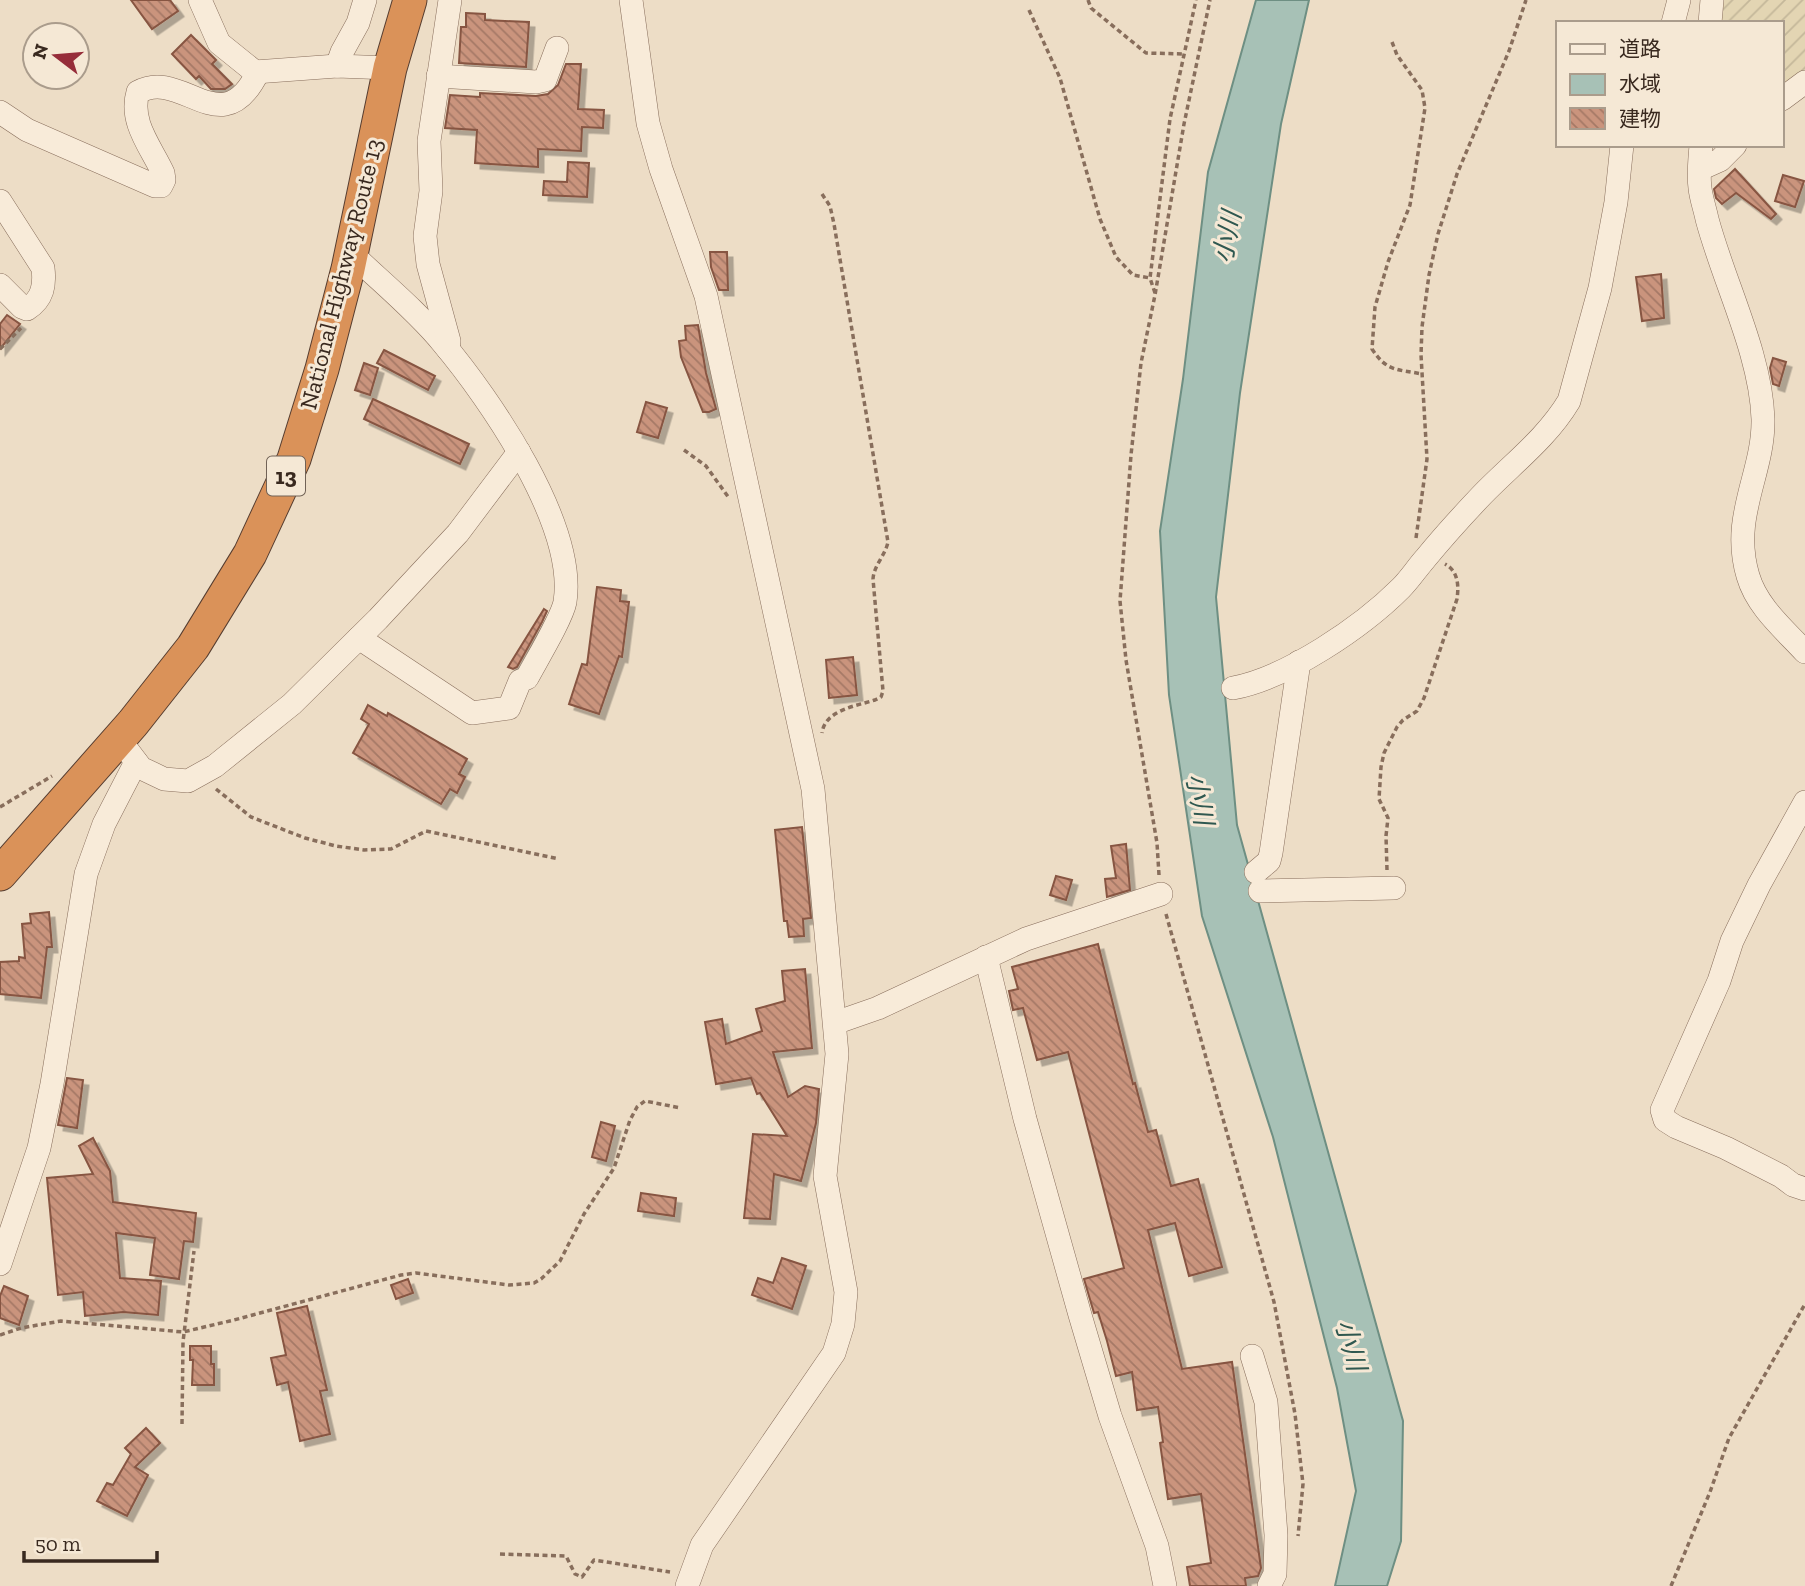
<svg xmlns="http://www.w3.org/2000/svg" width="1805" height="1586" font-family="'Zilla Slab','Noto Sans JP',serif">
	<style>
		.farmland { fill: url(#farmland-furrows) }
		.water { fill: #a7c1b6; stroke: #6e8f83; stroke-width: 2 }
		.building { fill: url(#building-back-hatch); stroke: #875542; stroke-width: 2; filter: url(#shadow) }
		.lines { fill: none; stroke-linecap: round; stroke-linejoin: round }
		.minor-casing { stroke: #886e5c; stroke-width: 24 }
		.highway-casing { stroke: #563d30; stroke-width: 35 }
		.path { stroke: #886e5c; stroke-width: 3.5; stroke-dasharray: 5 3.5; stroke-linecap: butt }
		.minor { stroke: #f8ebd9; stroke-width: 23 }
		.highway { stroke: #da9259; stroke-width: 33 }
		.labels { text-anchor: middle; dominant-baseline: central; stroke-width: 6; stroke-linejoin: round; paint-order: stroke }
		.shield { fill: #f5e8d5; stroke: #716256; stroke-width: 2 }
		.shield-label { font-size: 23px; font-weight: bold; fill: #39291f }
		.street-label { font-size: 24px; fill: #39291f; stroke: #f5e8d5 }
		.water-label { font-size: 26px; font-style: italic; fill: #2f5850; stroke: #f5e8d5 }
	</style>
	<defs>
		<pattern id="farmland-furrows" width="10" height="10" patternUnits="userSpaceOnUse" patternTransform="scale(1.75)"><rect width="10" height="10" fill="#e3d5b3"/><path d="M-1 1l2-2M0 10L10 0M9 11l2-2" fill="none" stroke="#c4b79a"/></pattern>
		<pattern id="building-back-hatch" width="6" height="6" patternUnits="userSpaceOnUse" patternTransform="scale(1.75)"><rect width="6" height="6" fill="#ca947d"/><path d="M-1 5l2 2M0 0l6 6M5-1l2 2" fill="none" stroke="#a57966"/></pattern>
		<filter id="shadow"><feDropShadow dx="5.5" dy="5.5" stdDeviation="0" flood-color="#0004"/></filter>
	</defs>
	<rect width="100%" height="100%" fill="#edddc6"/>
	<path class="farmland" d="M1718,0H1805V76L1782,93V23H1716Z"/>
	<path class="water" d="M1256,0H1309L1281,124L1240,393L1216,597L1237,825L1403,1421L1401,1541L1387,1586H1335L1356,1491L1337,1388L1273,1137L1202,916L1169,695L1160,531L1183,379L1208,172Z"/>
	<g class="building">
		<path d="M131,0H170L178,11L152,29Z"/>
		<path d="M466,13L485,14V20L529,22L526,67L459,63L461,27H466Z"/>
		<path d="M191,35L216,60L212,64L232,84L225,89H211L199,76L196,79L172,54Z"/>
		<path d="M566,64H581L578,109L604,110L603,128L582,127L581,151L538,149V167L475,163L477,130L445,128L450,95L480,97V93L536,96L548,94L558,85Z"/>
		<path d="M568,162L589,163L587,197L543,195L544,181L567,182Z"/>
		<path d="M1735,169L1776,214L1771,219L1736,193L1722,204L1716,198L1714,189Z"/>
		<path d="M1783,175L1804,181L1795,207L1775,201Z"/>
		<path d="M710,252H727L728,290H719L711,267Z"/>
		<path d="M1661,274L1664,318L1642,321L1636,277Z"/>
		<path d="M7,315L20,324L0,349V324Z"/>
		<path d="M698,325L706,373L716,409L709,412H703L681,357L679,341L686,340L685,326Z"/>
		<path d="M384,350L435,376L428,390L377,363Z"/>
		<path d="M1773,358L1786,362L1779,386L1773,384L1770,368Z"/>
		<path d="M364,363L378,368L370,395L355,390Z"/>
		<path d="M373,399L469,444L460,464L364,419Z"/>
		<path d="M646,402L667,408L658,438L637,432Z"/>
		<path d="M597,587L621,590L620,601L629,602L622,657L619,656L599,714L569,704L582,664L587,665Z"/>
		<path d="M544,609L547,611L542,622L517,667L513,669L508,667Z"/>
		<path d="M853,657L857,695L829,698L826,660Z"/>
		<path d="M368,705L387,716L388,713L467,759L459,774L465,777L457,793L450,789L441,804L353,753L369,724L361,719Z"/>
		<path d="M802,827L811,918L803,919L804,936L789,937L787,921H784L775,830Z"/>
		<path d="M1126,844L1130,890L1107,897L1105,879L1116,878L1111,846Z"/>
		<path d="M1056,876L1072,880L1066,900L1050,895Z"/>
		<path d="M49,912L52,947H47L41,998L0,994V962L19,961V957L25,958L22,924L31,923L30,914Z"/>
		<path d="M1098,944L1133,1084L1135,1083L1148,1132L1156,1130L1171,1186L1198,1179L1222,1267L1189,1276L1175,1223L1148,1230L1182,1369L1232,1362L1261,1568L1258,1576L1245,1578L1246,1586H1190L1187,1567L1211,1563L1201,1494L1168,1499L1160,1443L1163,1442L1158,1407L1137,1410L1132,1372L1116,1376L1107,1341L1098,1312L1094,1313L1084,1279L1124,1268L1068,1052L1037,1060L1023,1008L1013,1010L1009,991L1018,989L1012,967Z"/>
		<path d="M805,969L812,1048L773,1052L788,1097L805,1086L819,1089L816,1123L801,1181L774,1174L770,1219L744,1218L753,1134L787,1136L760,1093L757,1094L751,1078L716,1084L705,1022L722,1019L726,1044L762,1031L756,1009L785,1001L782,971Z"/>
		<path d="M67,1078L83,1080L77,1128L58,1125Z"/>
		<path d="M601,1122L615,1126L606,1161L592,1157Z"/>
		<path d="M93,1138L110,1171L113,1202L196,1213L193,1242L184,1241L179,1279L150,1275L155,1238L116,1233L120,1278L161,1281L158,1315L123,1312L85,1316L83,1292L58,1295L47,1178L93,1174L79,1146Z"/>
		<path d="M641,1193L676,1198L674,1216L638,1211Z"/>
		<path d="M782,1258L806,1266L792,1309L752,1295L758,1278L773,1283Z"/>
		<path d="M408,1279L413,1293L396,1299L391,1285Z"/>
		<path d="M4,1286L28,1296L19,1325L0,1318V1296Z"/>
		<path d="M307,1306L327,1390L320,1391L330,1434L300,1441L288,1382L277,1385L271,1358L286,1355L277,1313Z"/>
		<path d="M190,1346H211V1364H214V1385H192L193,1360H190Z"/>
		<path d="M146,1428L160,1443L135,1467L148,1475L127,1516L97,1501L107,1483L113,1485L131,1454L125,1448Z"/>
	</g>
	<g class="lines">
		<defs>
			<g id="minor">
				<path d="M200,0L219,43L255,72L337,66L390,68"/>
				<path d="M631,0L648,123L661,169L706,296L813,789L837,1054L825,1176L846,1292L843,1324L834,1353L702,1545L687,1586"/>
				<path d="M1673,23L1679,0"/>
				<path d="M1710,23L1712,0"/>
				<path d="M337,66L342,52L358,23L365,0"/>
				<path d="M438,76L536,82L545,80L557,48"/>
				<path d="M1782,99L1805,82"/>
				<path d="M0,112L27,130L155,186H161L164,180L163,173C151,147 129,122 138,92C182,67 222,146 258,72"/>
				<path d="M1701,145C1700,159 1698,174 1700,188C1701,198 1705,209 1707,219C1724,283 1761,354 1763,419C1764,474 1730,516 1748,576C1757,607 1784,629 1805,652"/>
				<path d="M1700,169L1720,160L1735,145"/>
				<path d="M0,201L43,268C45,285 43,299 27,309L22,307L0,285"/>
				<path d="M351,253C380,281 417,311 442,342C490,399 577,525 565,602C562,618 536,661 527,678L520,681L509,708L472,713L359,638"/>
				<path d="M448,349L449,341L428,264L425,236L431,191L429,141L450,0"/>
				<path d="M1233,688C1287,678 1362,627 1401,588C1410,579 1417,568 1425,559C1443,537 1463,515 1482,495C1512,464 1547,438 1569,401L1600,288L1616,202L1622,145"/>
				<path d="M119,739L141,768L164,779L188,781L215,766L292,704L378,619L458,533L519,452"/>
				<path d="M1805,802L1759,885L1732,941L1719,981L1662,1110L1665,1120L1676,1127L1726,1148L1781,1176L1793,1185L1805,1189"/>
				<path d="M1256,872L1269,861L1271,853L1299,662"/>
				<path d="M1260,891L1394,888"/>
				<path d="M986,957L1025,1119L1080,1315L1110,1416L1157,1546L1165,1586"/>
				<path d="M835,1023L878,1008L1026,939L1161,894"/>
				<path d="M0,1264L39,1148L52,1084L86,874L104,824L136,762"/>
				<path d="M1252,1356L1266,1402L1276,1535L1275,1574L1269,1586"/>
			</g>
			<path id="highway" d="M0,874L133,723L193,647L250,554L294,459L322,369L348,269L390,68L410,0"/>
		</defs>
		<use href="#minor" class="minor-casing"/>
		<use href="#highway" class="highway-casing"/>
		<g class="path">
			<path d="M1088,0L1091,8L1146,53L1185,54"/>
			<path d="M1029,10L1060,78L1100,219L1116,257L1133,275L1150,278"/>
			<path d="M1392,42L1397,55L1422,90L1425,108L1410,205L1388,262L1375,307L1372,349C1387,372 1397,369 1422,374"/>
			<path d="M822,194L830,206L834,224L888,542C885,556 874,565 873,579L883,691L881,697L875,700C856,706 825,710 822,733"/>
			<path d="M1155,293L1150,278L1170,119L1196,0"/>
			<path d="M0,349L21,328"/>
			<path d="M684,450L706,466L729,498"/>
			<path d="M1416,538L1427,459L1421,355L1422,327L1429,275L1438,234L1457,174L1509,51L1526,0"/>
			<path d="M216,789L251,817L305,838L336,846L364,850L391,849L426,831L559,859"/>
			<path d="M0,807L52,776"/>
			<path d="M1387,870L1386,836L1388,818L1379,799L1381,767L1384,753L1397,727L1403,720L1417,711L1424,698L1457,599C1459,585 1458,571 1445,564"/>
			<path d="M1159,875L1157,843L1126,660L1120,601L1131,455L1141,363L1155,295L1184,124L1210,0"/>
			<path d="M1166,914L1274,1302L1295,1414L1303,1484L1298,1536"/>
			<path d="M0,1335L21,1328L61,1321L183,1332L234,1320L401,1275L416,1273L509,1285L534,1283L541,1279L560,1261L584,1214L614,1168L630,1120L637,1107L645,1101L681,1108"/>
			<path d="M182,1424L183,1342L194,1251"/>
			<path d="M500,1554L566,1556L575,1574L582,1577L594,1560L670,1572"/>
			<path d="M1671,1586L1710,1492L1729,1438L1805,1304"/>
		</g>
		<use href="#minor" class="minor"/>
		<use href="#highway" class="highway"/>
	</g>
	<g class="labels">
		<rect class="shield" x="267" y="456.5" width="38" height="39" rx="5"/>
		<g class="shield-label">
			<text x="286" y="476">13</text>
		</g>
		<g class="street-label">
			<text transform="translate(341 274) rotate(-76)">National Highway Route 13</text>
		</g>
		<g class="water-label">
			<text transform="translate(1227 237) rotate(-79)">小川</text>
			<text transform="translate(1200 799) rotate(80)">小川</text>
			<text transform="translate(1351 1345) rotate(75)">小川</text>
		</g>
	</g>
	<rect x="1556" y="21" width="228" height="126" fill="#f5e8d5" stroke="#aa9c8c" stroke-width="2"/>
	<rect x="1570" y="44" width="35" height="10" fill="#f8ebd9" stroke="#aa9c8c" stroke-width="2"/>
	<text x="1619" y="56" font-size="21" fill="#39291f">道路</text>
	<rect x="1570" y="74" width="35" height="21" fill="#a7c1b6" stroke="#aa9c8c" stroke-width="2"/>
	<text x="1619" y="91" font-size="21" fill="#39291f">水域</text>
	<rect x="1570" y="108" width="35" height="21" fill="url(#building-back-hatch)" stroke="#aa9c8c" stroke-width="2"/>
	<text x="1619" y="126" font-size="21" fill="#39291f">建物</text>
	<g transform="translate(56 56) rotate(286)"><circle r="33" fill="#f5e8d5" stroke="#aa9c8c" stroke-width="2"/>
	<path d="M0-5L12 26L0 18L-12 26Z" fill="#962d3a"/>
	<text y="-10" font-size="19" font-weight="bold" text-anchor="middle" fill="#39291f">N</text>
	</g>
	<path d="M24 1551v10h133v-10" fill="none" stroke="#39291f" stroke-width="3.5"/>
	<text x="35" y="1551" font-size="21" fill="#39291f" stroke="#f5e8d5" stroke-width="5" paint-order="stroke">50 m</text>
</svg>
